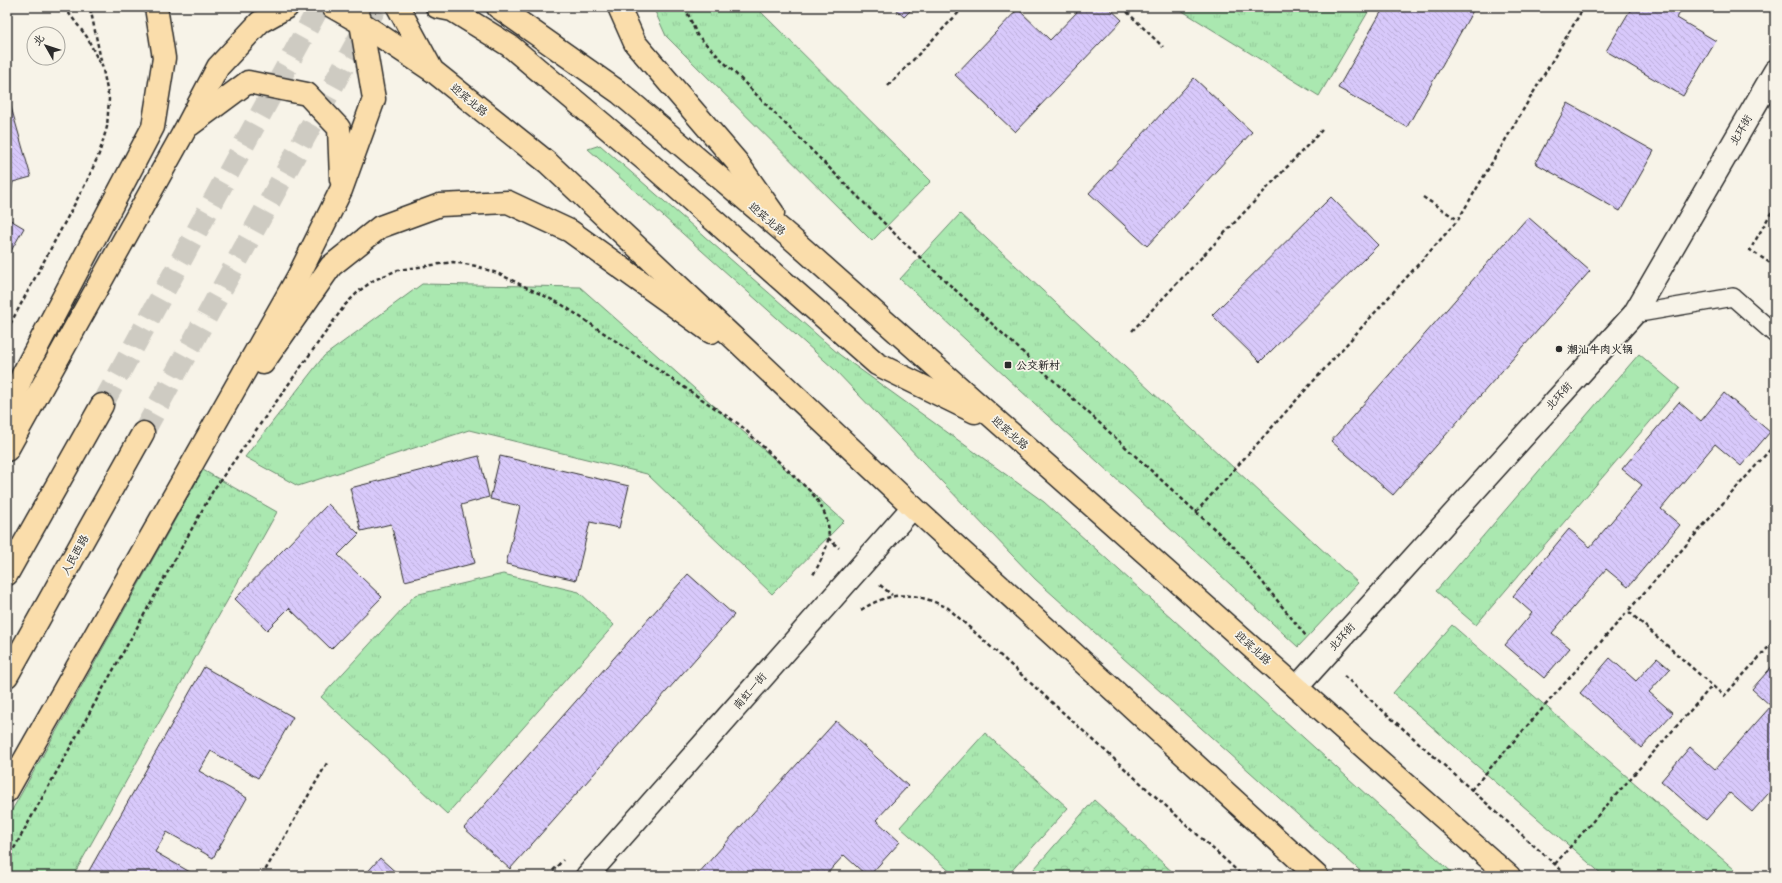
<svg xmlns="http://www.w3.org/2000/svg" width="1782" height="883" font-family="'Comic Neue','LXGW WenKai TC',sans-serif">
	<style>
		.grass { fill: url(#grass-tufts); stroke: #6a8a6e }
		.forest { fill: url(#forest-crowns); stroke: #6a8a6e }
		.building { fill: url(#building-back-hatch); stroke: #2b2b2b }
		.lines { fill: none; stroke-linecap: round; stroke-linejoin: round }
		.primary-tunnel { stroke: #cecbc2; stroke-width: 22; stroke-dasharray: 22 11; stroke-linecap: butt }
		.service-casing { stroke: #2b2b2b; stroke-width: 20 }
		.minor-casing { stroke: #2b2b2b; stroke-width: 25 }
		.secondary-casing { stroke: #2b2b2b; stroke-width: 25 }
		.primary-casing { stroke: #2b2b2b; stroke-width: 25 }
		.path { stroke: #2b2b2b; stroke-width: 2.5; stroke-dasharray: 4 3; stroke-linecap: butt }
		.service { stroke: #f7f3e8; stroke-width: 17 }
		.minor { stroke: #f7f3e8; stroke-width: 22 }
		.secondary { stroke: #f7f3e8; stroke-width: 22 }
		.primary { stroke: #faddab; stroke-width: 22 }
		.poi-dot { fill: #2b2b2b; stroke: #f7f3e8; stroke-width: 1.5 }
		.labels { text-anchor: middle; dominant-baseline: central; stroke-width: 3.5; stroke-linejoin: round; paint-order: stroke }
		.street-label { font-size: 11px; fill: #2b2b2b; stroke: #f7f3e8 }
		.poi-label { font-size: 11px; font-weight: bold; fill: #2b2b2b; stroke: #f7f3e8; text-anchor: start }
	</style>
	<defs>
		<pattern id="grass-tufts" width="24" height="20" patternUnits="userSpaceOnUse"><rect width="24" height="20" fill="#aae8b0"/><path d="M3 7l-1-3M5 7V3M7 7l1-3M15 17l-1-3M17 17v-4M19 17l1-3" fill="none" stroke="#92c798"/></pattern>
		<pattern id="forest-crowns" width="20" height="18" patternUnits="userSpaceOnUse"><rect width="20" height="18" fill="#aae8b0"/><path d="M2 6a3 3 0 1 1 6 0M12 15a3 3 0 1 1 6 0" fill="none" stroke="#92c798"/></pattern>
		<pattern id="building-back-hatch" width="6" height="6" patternUnits="userSpaceOnUse"><rect width="6" height="6" fill="#d8c9fb"/><path d="M-1 5l2 2M0 0l6 6M5-1l2 2" fill="none" stroke="#baadd7"/></pattern>
	</defs>
	<rect width="100%" height="100%" fill="#f7f3e8"/>
	<filter id="ink" filterUnits="userSpaceOnUse"><feTurbulence type="fractalNoise" baseFrequency=".025" numOctaves="2"/><feDisplacementMap in="SourceGraphic" scale="8" xChannelSelector="R" yChannelSelector="G"/><feConvolveMatrix kernelMatrix="1 2 1 2 8 2 1 2 1" color-interpolation-filters="sRGB"/></filter>
	<g filter="url(#ink)">
		<g class="grass">
			<path d="M653,7H756L931,181L872,241L666,36Z"/>
			<path d="M1176,7H1371L1319,96Z"/>
			<path d="M600,145L840,355L1044,502L1456,876H1366L1035,579L834,369L588,149Z"/>
			<path d="M960,214L1358,583L1298,647L900,279Z"/>
			<path d="M422,284L580,287L844,521L772,594L647,474L469,430L298,486L245,457L324,356Z"/>
			<path d="M1639,354L1679,388L1476,625L1436,591Z"/>
			<path d="M203,470L277,512L73,876H7V819Z"/>
			<path d="M503,574L579,592L614,625L447,814L321,697L415,595Z"/>
			<path d="M1452,625L1742,876H1604L1393,693Z"/>
			<path d="M985,733L1068,808L1007,876H955L900,827Z"/>
		</g>
		<path class="forest" d="M1094,800L1177,876H1028Z"/>
		<g class="building">
			<path d="M893,7H914L904,17Z"/>
			<path d="M1076,7H1108L1122,20L1015,132L955,75L1018,9L1050,40L1079,10Z"/>
			<path d="M1384,7H1475L1407,127L1338,88Z"/>
			<path d="M1632,7H1683L1677,18L1716,41L1683,96L1606,51Z"/>
			<path d="M1194,78L1252,132L1147,246L1089,193Z"/>
			<path d="M7,93L31,177L13,182L7,216Z"/>
			<path d="M1568,103L1654,151L1620,211L1535,163Z"/>
			<path d="M1331,197L1378,245L1260,362L1212,315Z"/>
			<path d="M1528,217L1590,271L1393,495L1331,441Z"/>
			<path d="M7,218L24,228L7,258Z"/>
			<path d="M1724,393L1770,432L1741,466L1715,444L1661,509L1680,525L1628,587L1606,569L1552,633L1570,648L1544,678L1505,645L1532,613L1513,596L1569,529L1590,547L1642,485L1622,469L1679,402L1701,421Z"/>
			<path d="M479,456L489,497L461,505L475,563L405,581L391,524L361,531L350,488Z"/>
			<path d="M500,456L629,486L619,528L590,522L576,580L506,564L520,506L490,499Z"/>
			<path d="M328,504L359,534L338,555L382,597L331,649L289,608L267,630L235,599Z"/>
			<path d="M688,574L734,615L510,869L464,828Z"/>
			<path d="M1610,658L1636,681L1657,658L1670,669L1649,692L1673,713L1641,748L1580,693Z"/>
			<path d="M1775,663V786L1752,812L1730,793L1706,820L1661,781L1690,747L1715,769L1771,706L1752,689Z"/>
			<path d="M204,667L293,717L258,778L211,751L199,771L247,798L213,858L167,832L155,852L197,876H86Z"/>
			<path d="M836,721L908,786L876,820L900,842L869,876H867L844,855L825,876H696Z"/>
			<path d="M380,858L400,876H364Z"/>
		</g>
		<g class="lines">
			<g class="primary-tunnel">
				<path d="M102,405L319,7"/>
				<path d="M143,433L376,7"/>
			</g>
			<defs>
				<path id="service" d="M1634,314L1733,297L1775,334"/>
				<path id="minor" d="M1297,687L1634,314L1775,71"/>
				<path id="secondary" d="M587,876L913,507"/>
				<g id="primary">
					<path d="M333,7L361,23L433,71L548,163L913,507L1317,876"/>
					<path d="M398,7L431,68"/>
					<path d="M437,7L452,10L510,46L650,164L877,364L975,412"/>
					<path d="M498,7L620,93L791,238L1509,876"/>
					<path d="M619,7L635,43L737,162L773,213"/>
					<path d="M190,125L248,82L307,94L339,128L341,179"/>
					<path d="M263,363L331,266L380,227L440,205L508,202L570,231L711,332"/>
					<path d="M7,412L23,374L153,127L164,58L156,7"/>
					<path d="M7,450L186,128L218,67L260,22L287,7"/>
					<path d="M7,574L102,405"/>
					<path d="M7,676L143,433"/>
					<path d="M7,791L298,277L341,190L374,99L361,23L358,14"/>
				</g>
			</defs>
			<use href="#service" class="service-casing"/>
			<use href="#minor" class="minor-casing"/>
			<use href="#secondary" class="secondary-casing"/>
			<use href="#primary" class="primary-casing"/>
			<g class="path">
				<path d="M64,7L87,37L100,64"/>
				<path d="M685,7L697,35L899,238L1234,547L1306,636"/>
				<path d="M1122,7L1163,47"/>
				<path d="M888,86L964,7"/>
				<path d="M1423,197L1458,220L1584,7"/>
				<path d="M1775,206L1750,250L1775,266"/>
				<path d="M7,330L87,181L99,154L107,127L109,99L90,7"/>
				<path d="M1132,331L1322,130"/>
				<path d="M1775,444L1628,611L1724,696L1775,640"/>
				<path d="M1196,512L1458,220"/>
				<path d="M828,538L839,548"/>
				<path d="M880,585L892,595"/>
				<path d="M861,610C892,590 915,592 948,608L1243,876"/>
				<path d="M1344,676L1568,876"/>
				<path d="M1471,790L1628,611"/>
				<path d="M7,861L214,489L345,305L359,291L374,280L398,270L453,262L476,266L497,273L561,304L740,425L812,493C836,525 832,542 813,575"/>
				<path d="M1555,864L1712,686"/>
				<path d="M262,876L327,763"/>
				<path d="M548,876L563,860"/>
			</g>
			<use href="#service" class="service"/>
			<use href="#minor" class="minor"/>
			<use href="#secondary" class="secondary"/>
			<use href="#primary" class="primary"/>
		</g>
	</g>
	<g class="poi-dot">
		<circle cx="1559" cy="349" r="4"/>
		<rect x="1004" y="361" width="8" height="8" rx="2"/>
	</g>
	<g class="labels">
		<g class="street-label">
			<text transform="translate(469 100) rotate(39)">迎宾北路</text>
			<text transform="translate(1741 130) rotate(-60)">北环街</text>
			<text transform="translate(767 219) rotate(40)">迎宾北路</text>
			<text transform="translate(1559 396) rotate(-48)">北环街</text>
			<text transform="translate(1010 433) rotate(41)">迎宾北路</text>
			<text transform="translate(75 555) rotate(-61)">人民西路</text>
			<text transform="translate(1342 637) rotate(-48)">北环街</text>
			<text transform="translate(1253 648) rotate(42)">迎宾北路</text>
			<text transform="translate(750 691) rotate(-49)">南虹一街</text>
		</g>
		<g class="poi-label">
			<text x="1567" y="349">潮汕牛肉火锅</text>
			<text x="1016" y="365">公交新村</text>
		</g>
	</g>
	<rect width="1782" height="883" fill="none" stroke="#f7f3e8" stroke-width="24"/>
	<rect x="12" y="12" width="1758" height="859" fill="none" stroke="#2b2b2b" stroke-width="1.5" filter="url(#ink)"/>
	<g transform="translate(46 46) rotate(309)"><circle r="19" fill="#f7f3e8" stroke="#a5a39c"/>
	<path d="M0-3L7 15L0 10L-7 15Z" fill="#2b2b2b"/>
	<text y="-6" font-size="11" font-weight="bold" text-anchor="middle" fill="#2b2b2b">北</text>
	</g>
</svg>
